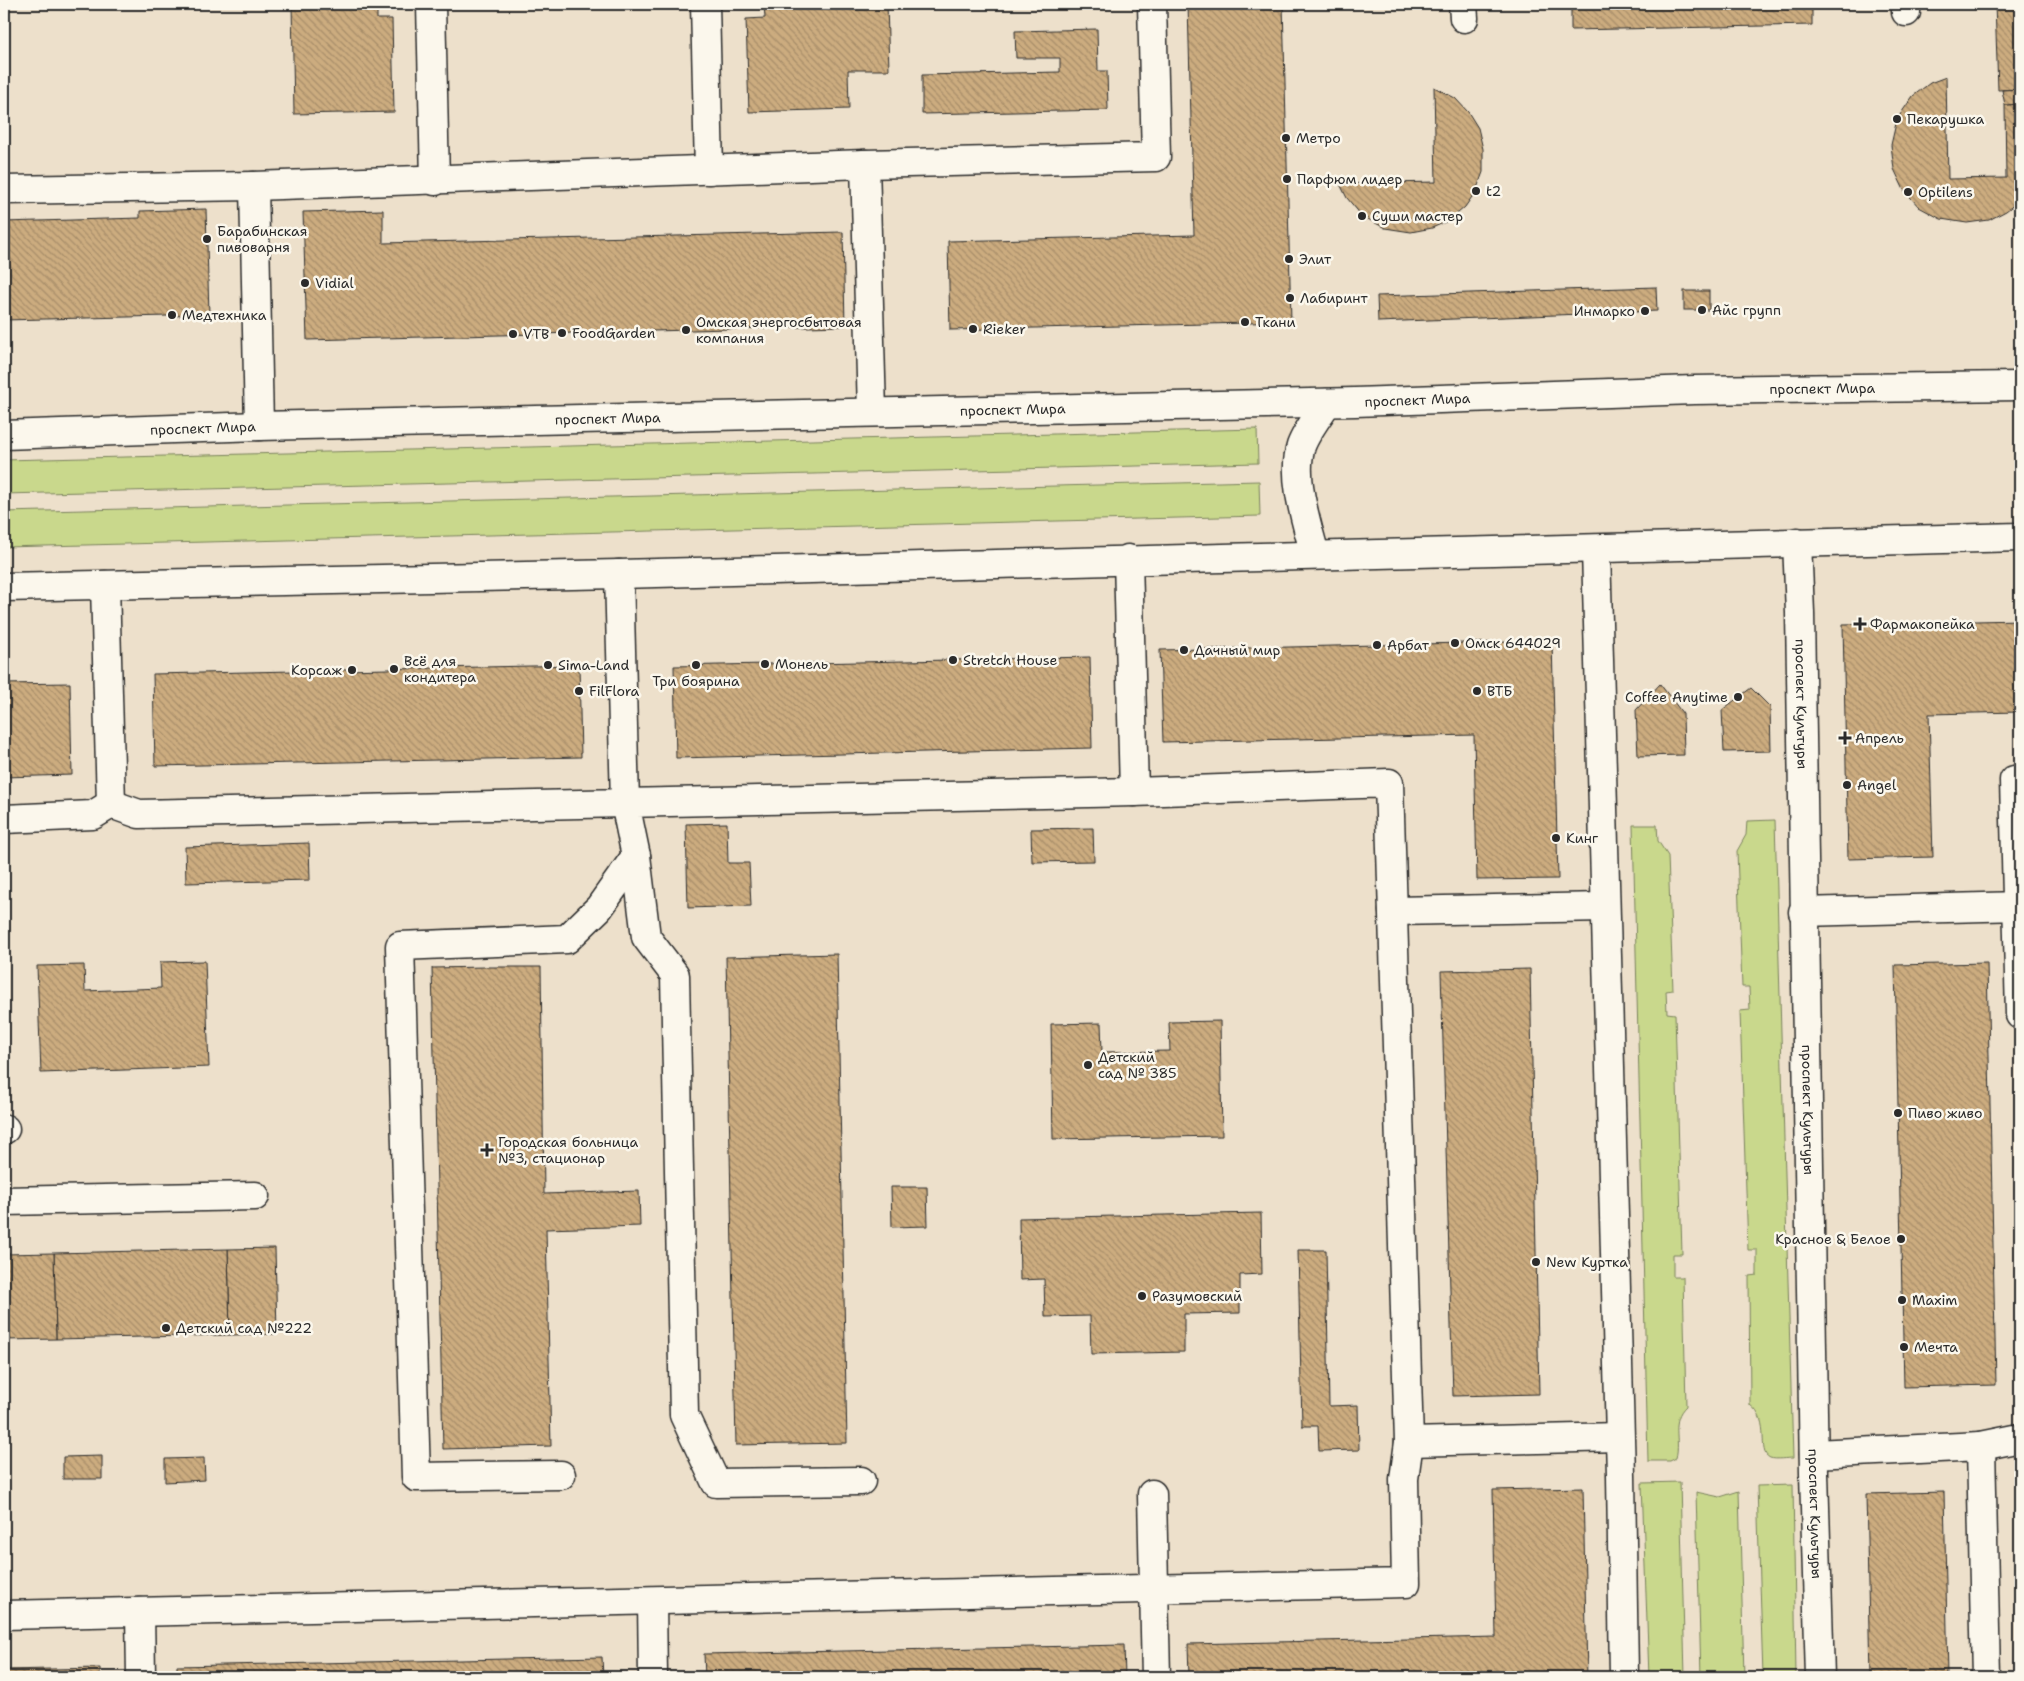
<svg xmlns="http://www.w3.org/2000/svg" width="2024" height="1681" font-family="'Shantell Sans',sans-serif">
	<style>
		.grass { fill: #c9d88c; stroke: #7a825c }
		.building { fill: url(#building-back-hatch); stroke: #2b2b2b }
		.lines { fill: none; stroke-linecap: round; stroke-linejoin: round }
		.minor-casing { stroke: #2b2b2b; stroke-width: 31 }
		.major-casing { stroke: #2b2b2b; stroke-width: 31 }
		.minor { stroke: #fbf7ec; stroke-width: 28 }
		.major { stroke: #fbf7ec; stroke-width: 28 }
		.poi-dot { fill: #2b2b2b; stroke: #fbf7ec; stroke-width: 2 }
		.labels { text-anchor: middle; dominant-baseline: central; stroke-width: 5; stroke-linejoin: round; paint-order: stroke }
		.poi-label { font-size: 14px; fill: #2b2b2b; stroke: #fbf7ec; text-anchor: start }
		.street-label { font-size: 14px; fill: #2b2b2b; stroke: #fbf7ec }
	</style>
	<defs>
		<pattern id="building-back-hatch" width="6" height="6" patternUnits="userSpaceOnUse" patternTransform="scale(1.25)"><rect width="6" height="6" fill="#ccac7f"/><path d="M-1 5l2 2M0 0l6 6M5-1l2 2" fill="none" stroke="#a68c68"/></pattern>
	</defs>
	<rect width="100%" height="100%" fill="#ede0cb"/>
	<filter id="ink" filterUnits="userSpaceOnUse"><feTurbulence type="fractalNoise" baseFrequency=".02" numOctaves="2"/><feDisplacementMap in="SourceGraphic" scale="10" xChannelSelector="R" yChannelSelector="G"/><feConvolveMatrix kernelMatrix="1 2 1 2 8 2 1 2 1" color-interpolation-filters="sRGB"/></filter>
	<g filter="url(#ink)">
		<g class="grass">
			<path d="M1257,429L1258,463L4,494V460Z"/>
			<path d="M1259,481L1260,516L4,547V512Z"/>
			<path d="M1775,820L1793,1458C1787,1458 1776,1460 1770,1458C1756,1452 1772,1421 1750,1405L1749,1276L1757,1275V1250H1748L1740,1011L1750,1010L1749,987H1742L1737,851L1746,835L1747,821Z"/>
			<path d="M1633,825H1657L1658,841L1668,856L1673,990L1666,991L1667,1013L1675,1014L1682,1254H1673V1277H1683L1686,1406C1670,1421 1681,1439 1676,1458L1670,1461H1648Z"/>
			<path d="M1680,1482L1685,1677H1649L1642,1483Z"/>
			<path d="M1793,1485L1796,1677H1763L1757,1486Z"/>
			<path d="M1739,1491L1744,1677H1701L1696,1492L1720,1497Z"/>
		</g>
		<g class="building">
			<path d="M292,4H377V19H392L394,112L294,114Z"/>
			<path d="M764,4H887L889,70H848L849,109L749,112L746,19L765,18Z"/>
			<path d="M1188,4H1283L1291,322L950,330L948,241L1194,235Z"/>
			<path d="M1571,4H1812V25L1571,30Z"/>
			<path d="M1995,4H2020V89L1998,90Z"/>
			<path d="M1097,29L1098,71H1107L1108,110L922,114V75L1060,72V58H1016L1015,31Z"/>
			<path d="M1946,77L1948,179L2006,178L2005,105L2020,104V200L2006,211L1989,220L1967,223L1941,219L1919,207L1904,190L1894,169L1891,145L1897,119L1913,96L1930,83Z"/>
			<path d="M1434,87L1455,98L1468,112L1478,128L1483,149V172L1476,191L1465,207L1450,220L1432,228L1411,232L1385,228L1362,216L1347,198L1340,184L1436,182Z"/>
			<path d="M2020,89V104L2005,105L2002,90Z"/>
			<path d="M206,209L209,315L4,320V222L140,218V211Z"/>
			<path d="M383,210V243L843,232L845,326L307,340L303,212Z"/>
			<path d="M1656,287L1657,311L1378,322L1377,296Z"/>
			<rect x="1684" y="291" width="25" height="19"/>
			<path d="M2020,620V712L1929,714L1933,857L1848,859L1843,624Z"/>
			<path d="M1552,641L1558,879L1477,880L1474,735L1163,742L1160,650Z"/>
			<path d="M1090,657L1092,748L676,758L674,666Z"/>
			<path d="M579,665L581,757L155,766L153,674Z"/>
			<path d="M70,683L72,775L4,777V684Z"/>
			<path d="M1660,684L1683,714L1684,755L1638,756L1636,710Z"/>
			<path d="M1751,688L1770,707L1771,751L1724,752L1722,710Z"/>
			<path d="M727,823L728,863H749L751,906L688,908L686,824Z"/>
			<path d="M1093,828L1094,861L1032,862L1031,829Z"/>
			<path d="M309,843L310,880L186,883L185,847Z"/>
			<path d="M837,954L847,1443L736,1445L726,957Z"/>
			<path d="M205,961L209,1067L41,1073L37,966L84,965L85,991L161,988L160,962Z"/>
			<path d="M1987,963L1996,1385L1904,1387L1895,965Z"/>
			<path d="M486,967H541L544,1194L639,1191L640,1226L546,1229L551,1446L443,1449L432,968Z"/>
			<path d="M1530,969L1539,1394L1453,1396L1441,971Z"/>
			<path d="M1220,1021L1222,1136L1053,1139L1051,1024L1101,1023L1102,1052L1170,1051L1169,1022Z"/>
			<path d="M891,1187H927L928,1226L892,1227Z"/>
			<path d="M1261,1213L1262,1274L1240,1275V1313L1184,1314V1352L1091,1354L1090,1316L1045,1317L1044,1279L1020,1280L1019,1218Z"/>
			<path d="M275,1248L277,1334L230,1335L228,1249Z"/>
			<path d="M228,1249L230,1335L56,1339L54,1253Z"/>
			<path d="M1298,1250H1326L1329,1406L1358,1405L1359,1450L1319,1451L1318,1426H1302Z"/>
			<path d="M54,1253L56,1339L5,1340L4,1254Z"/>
			<path d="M102,1456V1479H63V1457Z"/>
			<path d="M204,1458L205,1480L165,1482V1459Z"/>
			<path d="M1583,1488L1587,1677H1189L1188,1644L1496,1637L1493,1490Z"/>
			<path d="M1944,1492L1948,1677H1870L1866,1494Z"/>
			<path d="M1124,1645L1125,1677H705L704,1654Z"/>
			<path d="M602,1657L603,1677H177V1666Z"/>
			<path d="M100,1668V1677H4V1670Z"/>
		</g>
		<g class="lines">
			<defs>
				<g id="minor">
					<path d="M431,4L435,181"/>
					<path d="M705,4L709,170"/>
					<path d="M1463,4L1464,18"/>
					<path d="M1906,4V12"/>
					<path d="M865,164L872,412"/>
					<path d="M254,186L259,426"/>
					<path d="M4,190L254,186L865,164L1156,157L1152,4"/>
					<path id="s1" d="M1797,542L1800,613L1814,1473L1820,1677"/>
					<path d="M1596,549L1621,1475L1624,1677"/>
					<path d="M105,585L111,804"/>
					<path d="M2020,779L2014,780L2020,1015"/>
					<path d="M111,804L139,814L625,803L619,574"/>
					<path d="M4,819L93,815L111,804"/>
					<path d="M1393,911L1605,907"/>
					<path d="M1803,912L2020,906"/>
					<path d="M4,1129H5"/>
					<path d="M4,1201L255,1196"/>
					<path d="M1409,1442L1619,1437"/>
					<path d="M1981,1446L2020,1438"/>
					<path d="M1814,1454L1981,1446L1986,1677"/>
					<path d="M561,1475L416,1477L400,946L567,939L599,908L636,856"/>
					<path d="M861,1481L716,1483L684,1415L675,975L646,937L636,856L625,803L1134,792"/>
					<path d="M1152,1494L1156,1677"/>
					<path d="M652,1601L653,1677"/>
					<path d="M140,1612L141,1677"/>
					<path d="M4,1615L1406,1583L1404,1479L1409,1442L1389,783L1134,792L1128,559"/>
				</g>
				<g id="major">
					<path id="s2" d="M4,435L259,426L1355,402L1694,390L2020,386"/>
					<path d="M1315,555C1307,524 1291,477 1301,446C1306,432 1319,415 1327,403"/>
					<path d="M4,587L619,574L2020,537"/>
				</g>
			</defs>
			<use href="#minor" class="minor-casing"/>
			<use href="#major" class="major-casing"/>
			<use href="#minor" class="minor"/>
			<use href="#major" class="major"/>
		</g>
	</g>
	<g class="poi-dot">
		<circle cx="1897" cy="119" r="5"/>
		<circle cx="1286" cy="138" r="5"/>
		<circle cx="1287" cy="179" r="5"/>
		<circle cx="1476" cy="191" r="5"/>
		<circle cx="1908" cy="192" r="5"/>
		<circle cx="1362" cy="216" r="5"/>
		<circle cx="207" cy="239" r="5"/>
		<circle cx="1289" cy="259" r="5"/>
		<circle cx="305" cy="283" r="5"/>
		<circle cx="1290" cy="298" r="5"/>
		<circle cx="1702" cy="310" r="5"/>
		<circle cx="1645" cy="311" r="5"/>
		<circle cx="172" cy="315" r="5"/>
		<circle cx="1245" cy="322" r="5"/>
		<circle cx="973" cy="329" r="5"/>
		<circle cx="686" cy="330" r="5"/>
		<circle cx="562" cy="333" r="5"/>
		<circle cx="513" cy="334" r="5"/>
		<path d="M1857.5 616.5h5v5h5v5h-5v5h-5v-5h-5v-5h5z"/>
		<circle cx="1455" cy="643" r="5"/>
		<circle cx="1377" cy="645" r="5"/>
		<circle cx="1184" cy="650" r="5"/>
		<circle cx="953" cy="660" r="5"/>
		<circle cx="765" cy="664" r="5"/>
		<circle cx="548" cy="665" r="5"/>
		<circle cx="696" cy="665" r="5"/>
		<circle cx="394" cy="669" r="5"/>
		<circle cx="352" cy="670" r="5"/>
		<circle cx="579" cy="691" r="5"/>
		<circle cx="1477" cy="691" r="5"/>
		<circle cx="1738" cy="697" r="5"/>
		<path d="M1842.5 730.5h5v5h5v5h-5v5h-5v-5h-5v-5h5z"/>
		<circle cx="1847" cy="785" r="5"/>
		<circle cx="1556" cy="838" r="5"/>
		<circle cx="1088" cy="1065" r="5"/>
		<circle cx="1898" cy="1113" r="5"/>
		<path d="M484.5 1142.5h5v5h5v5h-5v5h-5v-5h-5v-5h5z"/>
		<circle cx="1901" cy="1239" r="5"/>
		<circle cx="1536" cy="1262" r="5"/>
		<circle cx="1142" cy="1296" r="5"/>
		<circle cx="1902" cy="1300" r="5"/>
		<circle cx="166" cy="1328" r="5"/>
		<circle cx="1904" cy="1347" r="5"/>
	</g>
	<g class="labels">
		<g class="poi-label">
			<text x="1907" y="119">Пекарушка</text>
			<text x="1296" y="138">Метро</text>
			<text x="1297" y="179">Парфюм лидер</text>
			<text x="1486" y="191">t2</text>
			<text x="1918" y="192">Optilens</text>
			<text x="1372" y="216">Суши мастер</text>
			<text x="217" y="231">Барабинская<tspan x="217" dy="16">пивоварня</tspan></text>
			<text x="1299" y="259">Элит</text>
			<text x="315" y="283">Vidial</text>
			<text x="1300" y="298">Лабиринт</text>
			<text x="1712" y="310">Айс групп</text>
			<text x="1635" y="311" text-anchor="end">Инмарко</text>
			<text x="182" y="315">Медтехника</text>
			<text x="696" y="322">Омская энергосбытовая<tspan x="696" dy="16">компания</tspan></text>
			<text x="1255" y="322">Ткани</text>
			<text x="983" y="329">Rieker</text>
			<text x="572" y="333">FoodGarden</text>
			<text x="523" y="334">VTB</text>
			<text x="1870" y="624">Фармакопейка</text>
			<text x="1465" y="643">Омск 644029</text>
			<text x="1387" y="645">Арбат</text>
			<text x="1194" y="650">Дачный мир</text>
			<text x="963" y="660">Stretch House</text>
			<text x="404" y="661">Всё для<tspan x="404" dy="16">кондитера</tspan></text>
			<text x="775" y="664">Монель</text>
			<text x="558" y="665">Sima-Land</text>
			<text x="342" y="670" text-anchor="end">Корсаж</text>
			<text x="696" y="681" text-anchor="middle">Три боярина</text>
			<text x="589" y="691">FilFlora</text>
			<text x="1487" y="691">ВТБ</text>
			<text x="1728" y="697" text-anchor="end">Coffee Anytime</text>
			<text x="1855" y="738">Апрель</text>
			<text x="1857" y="785">Angel</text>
			<text x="1566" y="838">Кинг</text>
			<text x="1098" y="1057">Детский<tspan x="1098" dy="16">сад № 385</tspan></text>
			<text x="1908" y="1113">Пиво живо</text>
			<text x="498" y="1142">Городская больница<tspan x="498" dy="16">№3, стационар</tspan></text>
			<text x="1891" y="1239" text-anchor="end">Красное &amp; Белое</text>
			<text x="1546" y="1262">New Куртка</text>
			<text x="1152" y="1296">Разумовский</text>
			<text x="1912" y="1300">Maxim</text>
			<text x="176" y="1328">Детский сад №222</text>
			<text x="1914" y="1347">Мечта</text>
		</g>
		<g class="street-label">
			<text stroke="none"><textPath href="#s2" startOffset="1819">проспект Мира</textPath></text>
			<text stroke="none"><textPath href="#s2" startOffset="1414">проспект Мира</textPath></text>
			<text stroke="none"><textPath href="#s2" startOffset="1009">проспект Мира</textPath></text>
			<text stroke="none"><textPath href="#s2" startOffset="604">проспект Мира</textPath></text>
			<text stroke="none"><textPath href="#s2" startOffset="199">проспект Мира</textPath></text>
			<text stroke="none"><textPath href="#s1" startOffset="162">проспект Культуры</textPath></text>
			<text stroke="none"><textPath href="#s1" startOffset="568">проспект Культуры</textPath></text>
			<text stroke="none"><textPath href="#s1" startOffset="972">проспект Культуры</textPath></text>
		</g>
	</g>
	<rect width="2024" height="1681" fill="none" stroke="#fbf7ec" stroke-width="20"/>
	<rect x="10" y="10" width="2004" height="1661" fill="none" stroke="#2b2b2b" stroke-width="2" filter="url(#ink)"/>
</svg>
